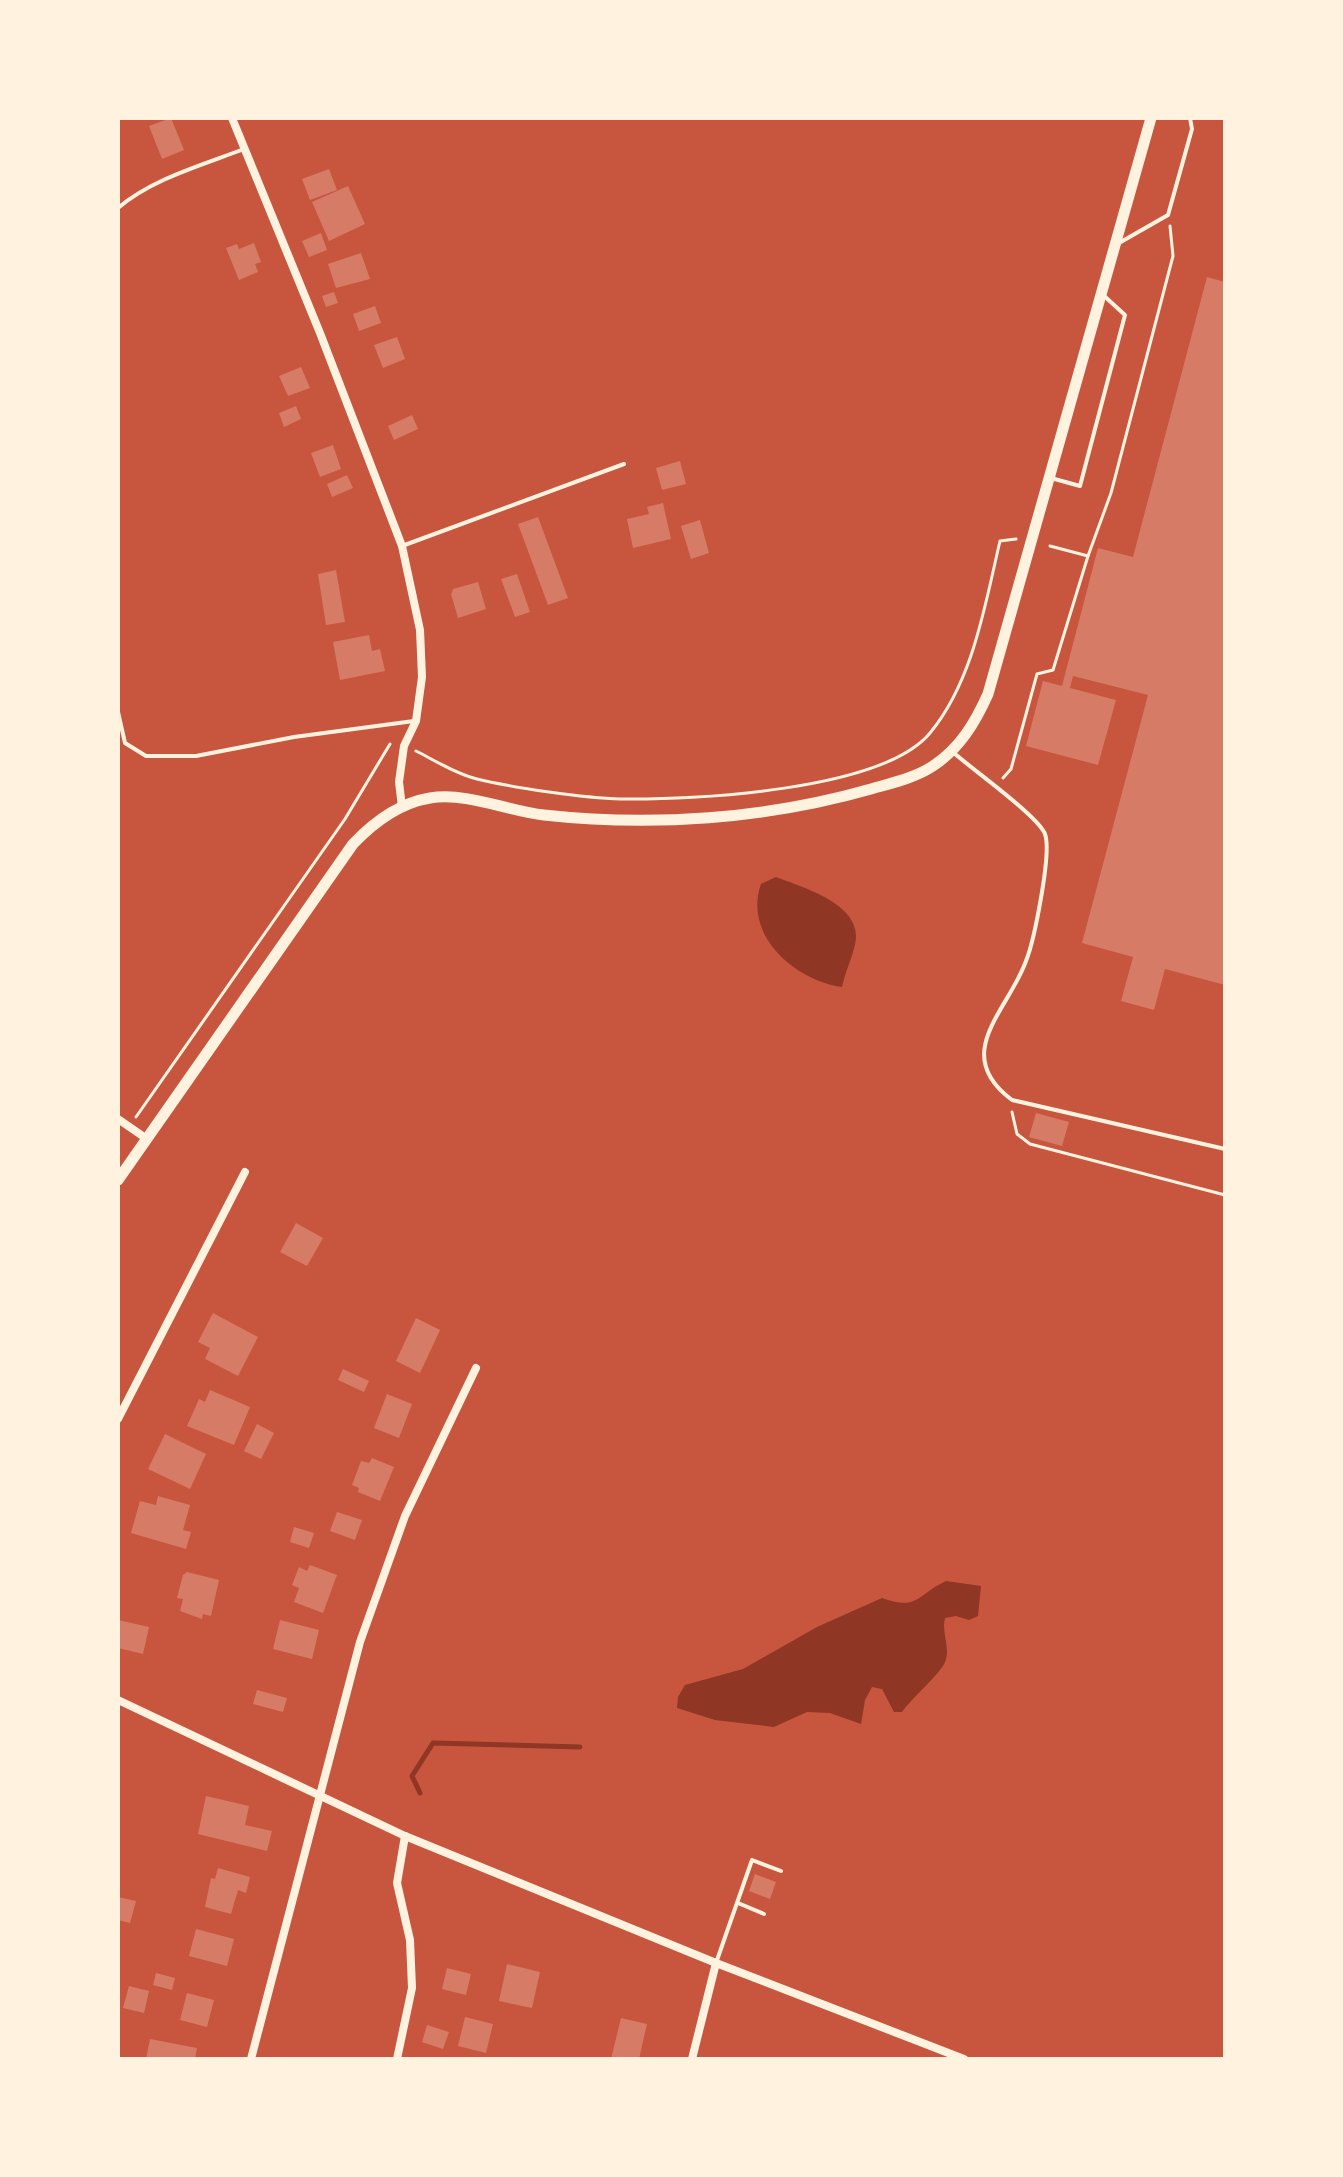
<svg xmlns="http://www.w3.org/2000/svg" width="1343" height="2177" font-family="Ubuntu,sans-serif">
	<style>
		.water { fill: #8f3625 }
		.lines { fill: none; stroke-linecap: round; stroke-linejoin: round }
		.stream { stroke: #8f3625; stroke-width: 5 }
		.building { fill: #d67c66 }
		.path { stroke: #fff3e0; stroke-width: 3 }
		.service { stroke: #fff3e0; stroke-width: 4 }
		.minor { stroke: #fff3e0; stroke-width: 8 }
		.secondary { stroke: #fff3e0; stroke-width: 11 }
	</style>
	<rect width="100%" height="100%" fill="#c8553d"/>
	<g class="water">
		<path d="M776,877C802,887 858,903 856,938C855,952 845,971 842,987C794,980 743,935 761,884Z"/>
		<path d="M946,1581L981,1586L978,1616L969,1620L956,1616L945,1618C941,1633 951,1647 945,1662C941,1673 911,1699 902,1712H894L882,1689L872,1687L865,1700L861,1724L830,1713L807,1712L774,1727L715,1720L677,1708L678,1697L685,1685L743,1669L817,1627L882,1598C919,1611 916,1595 946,1581Z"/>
	</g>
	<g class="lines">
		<path class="stream" d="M420,1793L412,1776L433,1743L580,1747"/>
	</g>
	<g class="building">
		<path d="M171,118L184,150L162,159L149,126Z"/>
		<path d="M329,169L337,190L310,200L302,179Z"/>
		<path d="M348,186L365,224L329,241L312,202Z"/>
		<path d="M321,233L327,250L309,257L302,241Z"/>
		<path d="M254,243L261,262L255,264L258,272L239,280L226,248L237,244L239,249Z"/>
		<path d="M361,253L370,279L336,288L328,264Z"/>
		<path d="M1207,277L1225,282V985L1165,969L1154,1010L1121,1001L1133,957L1082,943L1148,695L1073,676L1070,688L1116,700L1098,765L1026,746L1043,681L1062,686L1098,548L1133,557Z"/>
		<path d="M334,292L338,303L326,307L322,296Z"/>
		<path d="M375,306L381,323L359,331L353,314Z"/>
		<path d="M397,337L405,359L383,368L374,345Z"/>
		<path d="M301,367L310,388L288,396L279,376Z"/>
		<path d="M296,406L301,419L284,427L279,413Z"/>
		<path d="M412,415L418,429L394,440L388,426Z"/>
		<path d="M333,445L341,469L320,477L311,453Z"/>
		<path d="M680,461L686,484L662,490L656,468Z"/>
		<path d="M347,475L353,488L332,497L327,484Z"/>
		<path d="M663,503L671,539L633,548L627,519L649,514L647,507Z"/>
		<path d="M538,517L568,598L548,605L518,524Z"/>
		<path d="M700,520L709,553L691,559L681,526Z"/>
		<path d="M336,570L345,622L326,625L318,574Z"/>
		<path d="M517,574L530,612L515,617L501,579Z"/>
		<path d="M478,582L486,609L458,618L451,594L453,589Z"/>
		<path d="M369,635L372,651L380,649L385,671L340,680L333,642Z"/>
		<path d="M1036,1113L1069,1122L1062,1146L1029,1137Z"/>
		<path d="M296,1223L323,1238L307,1266L280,1252Z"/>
		<path d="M213,1313L258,1337L238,1376L205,1359L210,1348L198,1342Z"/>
		<path d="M416,1318L440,1330L420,1373L396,1361Z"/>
		<path d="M343,1369L369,1381L364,1392L338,1380Z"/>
		<path d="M210,1390L250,1407L234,1445L187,1426L199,1399L205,1402Z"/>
		<path d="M387,1394L412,1404L399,1438L374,1428Z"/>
		<path d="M257,1424L274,1433L261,1459L244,1451Z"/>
		<path d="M165,1434L206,1454L190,1489L148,1469Z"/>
		<path d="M372,1458L394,1467L380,1501L358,1492L359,1488L352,1485L361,1461L369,1463Z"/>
		<path d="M158,1496L190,1505L183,1530L191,1532L186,1549L131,1533L140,1501L156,1505Z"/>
		<path d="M337,1512L362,1520L355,1540L330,1531Z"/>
		<path d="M294,1527L314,1533L309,1548L290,1542Z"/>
		<path d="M310,1565L337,1575L323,1613L294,1602L299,1588L292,1585L299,1567L307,1571Z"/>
		<path d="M187,1572L219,1580L211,1616L203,1614L202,1619L180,1611L183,1599L177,1598L183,1575Z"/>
		<path d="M118,1620L149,1627L143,1654L118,1648Z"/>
		<path d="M280,1620L319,1630L312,1659L273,1649Z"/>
		<path d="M257,1690L287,1698L283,1712L253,1704Z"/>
		<path d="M206,1796L249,1806L245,1825L272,1831L267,1851L198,1834Z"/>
		<path d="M218,1868L250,1877L246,1893L238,1890L231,1914L205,1907L211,1878L215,1879Z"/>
		<path d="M755,1874L776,1882L770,1899L749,1891Z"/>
		<path d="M118,1897L136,1901L130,1923L118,1920Z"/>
		<path d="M196,1929L234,1939L227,1966L189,1956Z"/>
		<path d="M507,1964L540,1972L532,2008L499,2001Z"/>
		<path d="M447,1968L471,1974L466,1995L442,1989Z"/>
		<path d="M156,1973L175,1978L172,1990L153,1985Z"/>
		<path d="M129,1986L149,1991L144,2013L123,2008Z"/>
		<path d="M187,1993L214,2000L207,2027L180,2020Z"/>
		<path d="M465,2017L493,2024L486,2053L458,2046Z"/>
		<path d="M621,2018L647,2024L639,2059H611Z"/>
		<path d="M427,2025L449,2032L443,2049L422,2042Z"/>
		<path d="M150,2039L197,2048L195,2059H146Z"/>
	</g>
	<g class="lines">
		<g class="path">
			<path d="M1050,546L1088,556"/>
			<path d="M416,751C436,761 456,774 477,779C514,788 584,798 621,799C693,800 882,791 930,733C973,681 985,605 1000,541L1016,539"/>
			<path d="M1003,778L1011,769L1037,674L1053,670L1088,556L1111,493L1173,256L1170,226"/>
			<path d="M1012,1112L1017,1134L1030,1144L1225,1195"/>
			<path d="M136,1117L345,819L390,744"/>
		</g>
		<g class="service">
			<path d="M118,208C152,179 202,165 244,149"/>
			<path d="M1119,243L1168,215L1192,129L1190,118"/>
			<path d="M1051,478L1080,486L1125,315L1102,294"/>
			<path d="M402,546L624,464"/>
			<path d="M118,712L125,743L146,756H196L294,737L414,721"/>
			<path d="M954,753C973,770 1038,816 1045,834C1052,853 1034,941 1026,961C1008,1011 950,1054 1012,1100L1225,1149"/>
			<path d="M738,1903L764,1914"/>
			<path d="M716,1963L752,1860L781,1871"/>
		</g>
		<g class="minor">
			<path d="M232,118L320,333L402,546L420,630L422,677L416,721L404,746L399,782L402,807"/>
			<path d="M118,1119L147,1139"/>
			<path d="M118,1419L245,1172"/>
			<path d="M118,1700L405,1836L716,1963L964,2059"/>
			<path d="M251,2059L360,1642L405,1516L476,1368"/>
			<path d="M397,2059L412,1988L410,1940L397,1883L405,1836"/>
			<path d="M692,2059L716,1963"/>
		</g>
		<path class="secondary" d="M118,1180L353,844C374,822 399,803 430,798C467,792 508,811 544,815C652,827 766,819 871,789C892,783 915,778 933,766C960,748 975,723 988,694L1151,118"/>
	</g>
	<rect width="1343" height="2177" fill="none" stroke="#fff3e0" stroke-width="240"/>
</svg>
